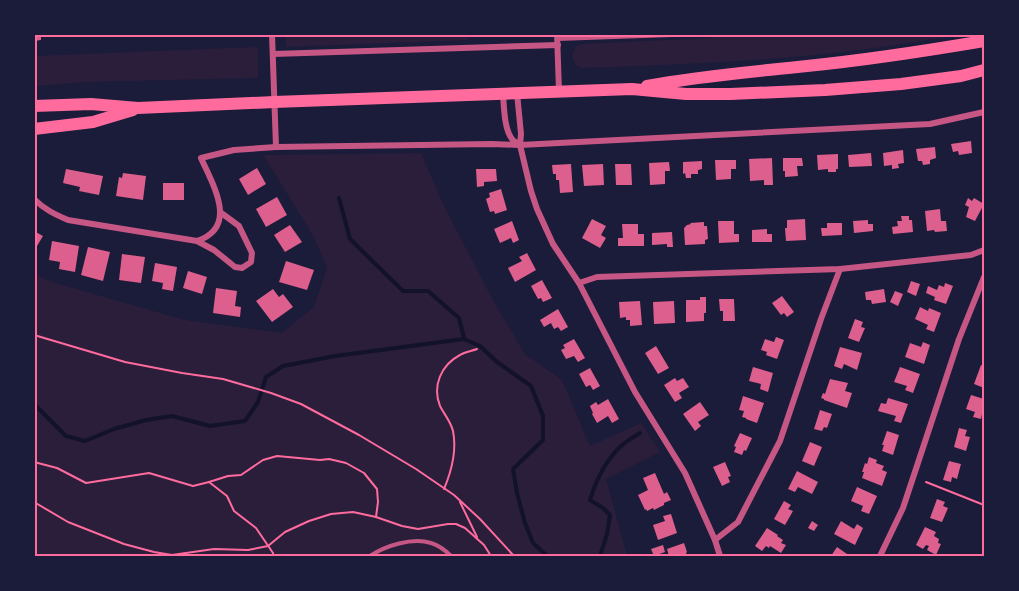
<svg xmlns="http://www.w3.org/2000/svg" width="1019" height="591" font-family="'DejaVu Sans',sans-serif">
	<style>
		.green { fill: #2a1e3b }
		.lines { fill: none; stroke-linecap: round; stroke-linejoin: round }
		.stream { stroke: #12122b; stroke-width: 4 }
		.building { fill: #dd5f8e }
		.path { stroke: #ff6b9d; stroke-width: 2 }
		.service { stroke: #c65784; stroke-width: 4 }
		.minor { stroke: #c65784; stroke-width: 6 }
		.trunk { stroke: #ff6b9d; stroke-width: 12 }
		.neatline { fill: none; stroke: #ff6b9d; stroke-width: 2 }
	</style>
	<rect width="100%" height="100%" fill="#1b1b3a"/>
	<g class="green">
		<path d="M467,34L468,40L286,47V35Z"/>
		<path d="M712,35V34L963,35C931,39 899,45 867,49C773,61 677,65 582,68L575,65L572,56L575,47L582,44L712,38Z"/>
		<path d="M258,47V78L84,82L35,86V56Z"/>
		<path d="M421,153L445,208L493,300L525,354L562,380L590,446L641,423L660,452L606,479L627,556H35L34,274L52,282L185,320L282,333L314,307L327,268L314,237L263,155Z"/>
	</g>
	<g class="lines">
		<g class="stream">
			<path d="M339,198L350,239L403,291H428L459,318L464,338"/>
			<path d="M34,404L66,436L85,441L114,429L146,420L172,416L210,426L245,421L258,402L266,377L283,366L335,356L464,339L480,346L497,362L531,386L543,416V440L513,469L517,493L525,523L533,543L547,556"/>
			<path d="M600,556L607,534L610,515L603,508L590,500C596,480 605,461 621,446C626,441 634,437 640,433"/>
		</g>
	</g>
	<g class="building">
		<path d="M34,34H45V36L41,37V40L34,41Z"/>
		<path d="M971,141L972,153L959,155L958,151L953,152L951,144Z"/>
		<path d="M935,147L936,158L930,160V164L923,165L922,161H918L916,149Z"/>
		<path d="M903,150L904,163L898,164L899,168L892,169V165L884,166L883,153Z"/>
		<path d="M871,153L872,166L849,167L848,155Z"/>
		<path d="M838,154V169H836V172H828V169L818,170L817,155Z"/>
		<path d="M772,158L773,185H764V180L750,181L749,159Z"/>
		<path d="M783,158H802L803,166H797L798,176L785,177V171H783Z"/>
		<path d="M715,160H736V169H731V179L716,180Z"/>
		<path d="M702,161V169L698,170V174H691V178H686L685,173L683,174V162Z"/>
		<path d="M669,162L670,171H665V184L650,185L649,163Z"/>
		<path d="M571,164L573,192L560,193L559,180H556V174H553L552,165Z"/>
		<path d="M603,164L604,185L584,186L582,165Z"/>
		<path d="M615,164H631L632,185H616Z"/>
		<path d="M257,168L266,184L248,195L239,179Z"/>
		<path d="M66,169L103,176L99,195L79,191L80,187L63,183Z"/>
		<path d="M476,169H496L497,181L484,182V186L477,187Z"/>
		<path d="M123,173L146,176L143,200L116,196L119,177L122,178Z"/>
		<rect x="163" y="183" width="21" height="17"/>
		<path d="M501,189L507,210L495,214L494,211L490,212L486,199L490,197L489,193Z"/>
		<path d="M277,197L287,215L266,227L256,209Z"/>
		<path d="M968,198L972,201L974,198L984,204L975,221L966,217L969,207L965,205Z"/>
		<path d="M940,209L941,221H946L947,231L935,232L934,230L927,231L925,211Z"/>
		<path d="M901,216H909V220H912L913,232L893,234L892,227L898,226L897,221H902Z"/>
		<path d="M592,219L606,226L601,235L606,238L600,248L582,238Z"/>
		<path d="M805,219L806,240L786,241L785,228H787V220Z"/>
		<path d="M868,220V224H873V231L854,233L853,221Z"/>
		<path d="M512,221L519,240L513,243L511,238L500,243L494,229Z"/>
		<path d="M718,221H734V234H739V242L719,243Z"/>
		<path d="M704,222V226H707L708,239L705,240V244L685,245L684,228L687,225L691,224L690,223Z"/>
		<path d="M827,223H842V235L822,236L821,228H827Z"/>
		<path d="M622,224H638V234H644V246H618V238H623Z"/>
		<path d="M290,225L302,242L285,252L274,235Z"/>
		<path d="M767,229V234H772V242H752V230Z"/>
		<path d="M34,231L43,236L34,251Z"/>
		<path d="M672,232L673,247H667V244L652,245V233Z"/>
		<path d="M52,241L79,246L75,272L59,269L60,262L49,260Z"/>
		<path d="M88,247L110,252L103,281L81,275Z"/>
		<path d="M527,253L536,270L515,282L508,268L522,261L519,257Z"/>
		<path d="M122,254L145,257L141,283L119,280Z"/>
		<path d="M286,261L314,270L307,290L279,282Z"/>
		<path d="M155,263L177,267L173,291L162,289L163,283L152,281Z"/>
		<path d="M188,271L207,277L202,294L183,288Z"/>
		<path d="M542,280L552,298L543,302L541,298L538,299L531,286Z"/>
		<path d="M911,281L920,284L916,296L907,292Z"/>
		<path d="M945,283L953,286L946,304L934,300L935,297L926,293L928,286L937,290L939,285L944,287Z"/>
		<path d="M216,288L237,291L235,306L241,307L240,317L213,313Z"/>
		<path d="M273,289L279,297L283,294L293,307L272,322L256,301Z"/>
		<path d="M884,289L886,302L872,304L871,300H866L865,292Z"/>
		<path d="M895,291L903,294L898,306L890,302Z"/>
		<path d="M782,296L794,312L787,317L784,313L781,315L772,303Z"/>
		<path d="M700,297H706V313H704V321L686,322V300H700Z"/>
		<path d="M719,299H734L735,321H723V311H720Z"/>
		<path d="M640,301L642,325L630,326V320H626V317L620,318L619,302Z"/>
		<path d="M674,301L675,323L654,324L653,302Z"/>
		<path d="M920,307L928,311L929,308L941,313L934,332L926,329L928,325L915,319Z"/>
		<path d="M558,309L568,327L561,331L558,327L554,329L551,323L544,327L540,320Z"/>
		<path d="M855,319L863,322L861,327L865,328L859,342L848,338Z"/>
		<path d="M776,337L784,340L777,359L766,355L767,352L761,350L765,339L774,342Z"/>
		<path d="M574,339L585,358L578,362L574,356L566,359L561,350L565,348L563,345Z"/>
		<path d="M923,342L930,345L924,364L905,357L910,343L921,347Z"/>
		<path d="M656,346L669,368L658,374L645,353Z"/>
		<path d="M840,347L862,353L857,370L844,364L842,369L834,366Z"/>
		<path d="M981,365L984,366V388L974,384Z"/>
		<path d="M753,367L773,373L768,392L760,389L761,384L749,381Z"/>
		<path d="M900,367L920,374L913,393L905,390L907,386L894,382Z"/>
		<path d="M590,368L600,386L593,390L590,385L586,387L579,374Z"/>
		<path d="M675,378L677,381L683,378L689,387L679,393L682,398L675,402L664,385Z"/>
		<path d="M830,379L848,383L845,391L852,393L847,408L824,400V399L821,398L823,393L825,394Z"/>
		<path d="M971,395L984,399V415L982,414L981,419L973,417L975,412L966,409Z"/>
		<path d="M743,396L764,403L757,423L746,419V418L742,417L744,411L739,410Z"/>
		<path d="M888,398L908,404L901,423L894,421L896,416L878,411L881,403L886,404Z"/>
		<path d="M608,399L619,419L612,423L608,416L597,423L592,414L593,413L590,406L596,402L598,405Z"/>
		<path d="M700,402L709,415L698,422L701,426L695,431L683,414Z"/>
		<path d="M820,410L832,414L827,428L824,427L822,431L814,429Z"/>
		<path d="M959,428L967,430L965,436L970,437L966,451L954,447Z"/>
		<path d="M887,431L899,435L893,455L882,451L884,445H882Z"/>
		<path d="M740,433L752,438L746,451L744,450L742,455L734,452L736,447L734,446Z"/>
		<path d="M810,442L822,447L814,466L802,461Z"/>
		<path d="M869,457L877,460L876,463L884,466L882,470L887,472L882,486L862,478L864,472H862L865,463L867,464Z"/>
		<path d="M949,461L961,464L957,479L952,477L951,482L943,480Z"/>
		<path d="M725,462L731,476L728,477L730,482L722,486L713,467Z"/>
		<path d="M797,471L818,482L812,494L798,487L795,492L788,489Z"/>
		<path d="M655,473L664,494L667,492L671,500L664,503V505L654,510L653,508L647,511L646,509L645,510L638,495L648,490L643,478Z"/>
		<path d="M857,487L877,496L869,514L861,511L863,506L851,501Z"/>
		<path d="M937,499L945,502L943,506L948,508L942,522L930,518Z"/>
		<path d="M784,501L791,505L788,509L793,511L785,525L774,519Z"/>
		<path d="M671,514L677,533L658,540L653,525L665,521L663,516Z"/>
		<path d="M812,521L818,525L814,531L808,528Z"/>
		<path d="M841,521L854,529L857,524L863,528L855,545L834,534Z"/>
		<path d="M925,527L936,532L934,536L939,539L938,543L941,544L936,555L927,550L929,546L926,545L923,549L916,545Z"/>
		<path d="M767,528L778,535L777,536L783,540L781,543L786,545L781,553L770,546L769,548L766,546L762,551L755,546Z"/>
		<path d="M684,543L687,552L686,553L687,556H669L667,549Z"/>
		<path d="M663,545L665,552L654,556L651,549Z"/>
		<path d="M837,547L847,554L846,556H831Z"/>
	</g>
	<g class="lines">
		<g class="path">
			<path d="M34,335L125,362L182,373L223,379L271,393L301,404L359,435L416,469L454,495L480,519L514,556"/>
			<path d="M34,462L57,468L86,483L149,473L193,486L209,482L227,496L234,511L256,528L273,553V556"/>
			<path d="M209,482L228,476L241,475L263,460L277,456L320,460L329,459L346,463L364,473L377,489L378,502L376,517"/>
			<path d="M926,482L984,505"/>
			<path d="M444,489C452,470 457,451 453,431C451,422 444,414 440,406C432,386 441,365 460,355C465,352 472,351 477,349"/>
			<path d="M34,502L68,522L124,544L154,552L172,555L214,549L248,550L268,546L285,532L309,521L331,514L353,512L376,517L402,526L418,529L448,524H456L465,528L484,545L491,556"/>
			<path d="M460,502L477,537"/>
		</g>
		<g class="service">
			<path d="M557,39L700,34"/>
			<path d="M370,556C385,546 412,537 431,543C438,545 446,551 451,556"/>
		</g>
		<g class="minor">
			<path d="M272,34L276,147"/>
			<path d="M557,34L559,91"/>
			<path d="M273,54L558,45"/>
			<path d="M517,93L521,134L520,145L531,191L537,209L553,244L579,283L635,392L685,473L715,540L720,556"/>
			<path d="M503,94C504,106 504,129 512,139C513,141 518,143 520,145"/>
			<path d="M34,199C44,209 54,214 68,220L197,241C239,227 213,185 201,158L234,150L276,147L492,144L520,145L930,124L984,112"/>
			<path d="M197,241L214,250L235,267L242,268L251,262L252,253L239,226L220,212"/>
			<path d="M579,283L597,277L840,269L971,255L984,250"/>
			<path d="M715,540L738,522L780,441L821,319L840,269"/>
			<path d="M880,556L903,508L959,339L984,277"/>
		</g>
		<g class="trunk">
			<path d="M647,86C700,76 753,72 807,66C866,60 925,51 984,41"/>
			<path d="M34,106L91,104L138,108L274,102L632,89L686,94H730L825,90L901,84L961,76L984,70"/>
			<path d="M34,129L93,122L133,110"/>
		</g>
	</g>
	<rect width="1019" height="591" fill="none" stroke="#1b1b3a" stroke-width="72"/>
	<rect x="36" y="36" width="947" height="519" class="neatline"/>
</svg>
